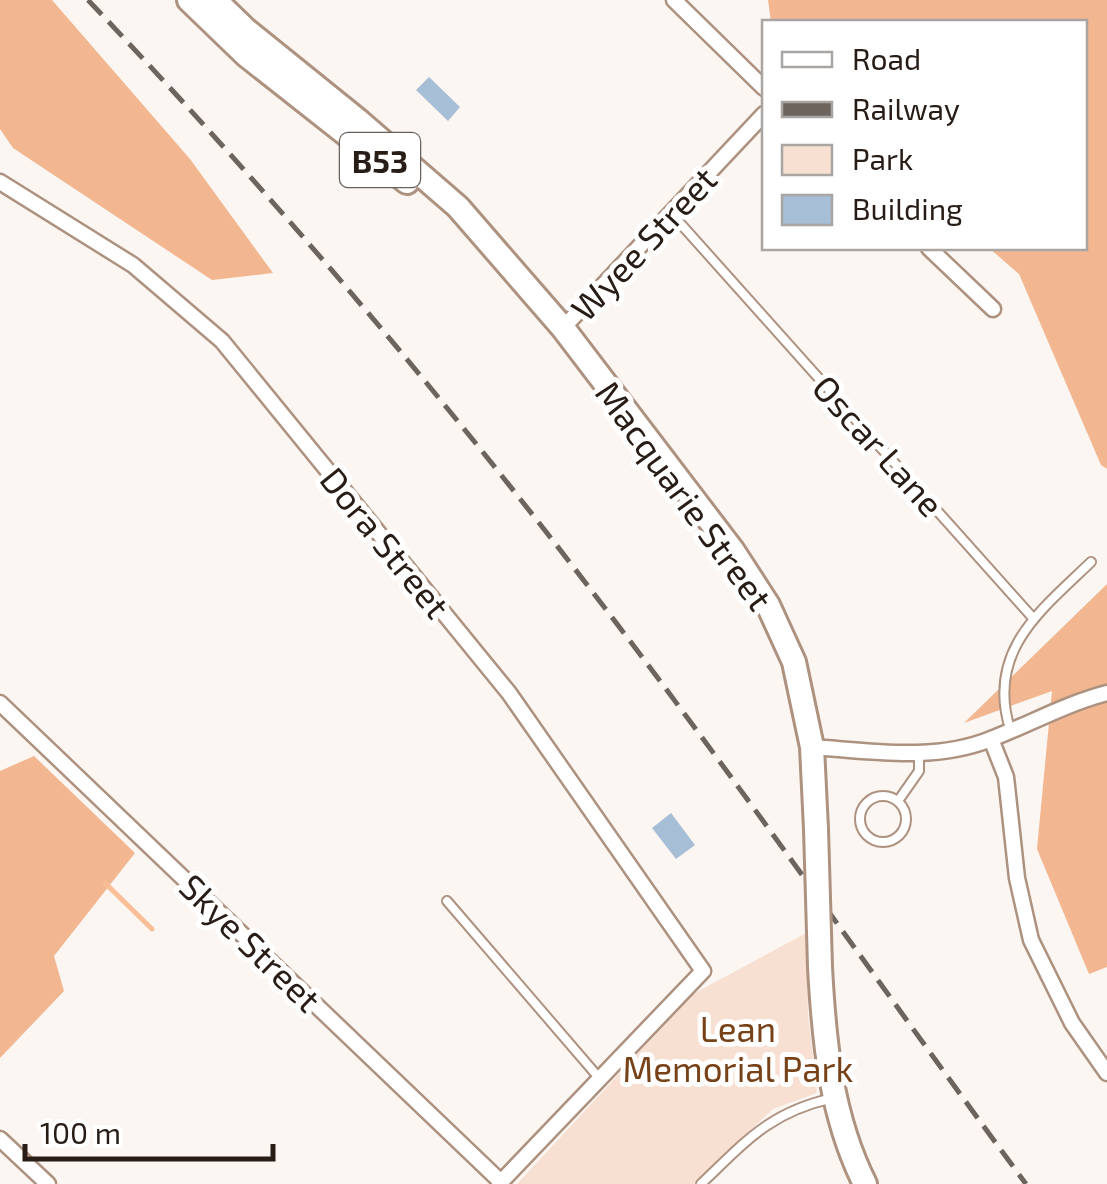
<svg xmlns="http://www.w3.org/2000/svg" width="1107" height="1184" font-family="'Exo 2',sans-serif">
	<style>
		.green { fill: #f7e0d1 }
		.forest { fill: #f2b791 }
		.lines { fill: none; stroke-linecap: round; stroke-linejoin: round }
		.stream { stroke: #fabf99; stroke-width: 5 }
		.building { fill: #a7bed7 }
		.lane-casing { stroke: #ae9280; stroke-width: 12 }
		.street-casing { stroke: #ae9280; stroke-width: 19 }
		.primary-casing { stroke: #ae9280; stroke-width: 28 }
		.lane { stroke: #fff; stroke-width: 8 }
		.street { stroke: #fff; stroke-width: 14 }
		.primary { stroke: #fff; stroke-width: 22 }
		.rail { stroke: #6d645e; stroke-width: 5; stroke-dasharray: 20 10; stroke-linecap: butt }
		.primary-bridge-casing { stroke: #ae9280; stroke-width: 28; stroke-linecap: butt }
		.primary-bridge { stroke: #fff; stroke-width: 22 }
		.labels { text-anchor: middle; dominant-baseline: central; stroke-width: 10; stroke-linejoin: round; paint-order: stroke }
		.shield { fill: #fff; stroke: #68615c; stroke-width: 2.5 }
		.shield-label { font-size: 32px; font-weight: bold; fill: #281d16 }
		.street-label { font-size: 35px; fill: #281d16; stroke: #fff }
		.park-label { font-size: 35px; fill: #784219; stroke: #fff }
	</style>
	<rect width="100%" height="100%" fill="#fcf6f2"/>
	<path class="green" d="M806,933L808,1014L817,1093L773,1109L694,1184H517L693,994Z"/>
	<g class="forest">
		<path d="M0,0H52L190,159L273,273L212,280L13,148L0,129Z"/>
		<path d="M768,0H1107V469L1101,465L1019,274L989,248H1084V22H771Z"/>
		<path d="M1107,584V967L1089,974L1037,849L1052,691L964,723Z"/>
		<path d="M34,756L135,853L54,956L64,991L0,1058V771Z"/>
	</g>
	<g class="lines">
		<path class="stream" d="M105,883L152,929"/>
	</g>
	<g class="building">
		<path d="M429,77L460,107L448,121L416,90Z"/>
		<path d="M671,813L695,845L676,859L652,828Z"/>
	</g>
	<g class="lines">
		<defs>
			<g id="lane">
				<path d="M671,213L1033,618"/>
				<path d="M1010,729C986,651 1041,610 1091,562"/>
				<circle cx="883" cy="819" r="23"/>
				<path d="M898,801L919,771V753"/>
				<path d="M447,901L600,1079"/>
				<path d="M701,1184C746,1141 770,1112 833,1098"/>
			</g>
			<g id="street">
				<path d="M674,0L764,88"/>
				<path d="M0,182L133,265L222,341L509,693L703,971L499,1184"/>
				<path d="M929,248L993,309"/>
				<path d="M563,328L764,114"/>
				<path d="M0,703L501,1182"/>
				<path d="M991,739L1006,777L1017,878L1031,940L1072,1023L1107,1073"/>
				<path d="M812,747C871,751 934,762 991,739C1030,724 1065,704 1107,693"/>
				<path d="M0,1139L48,1184"/>
			</g>
			<g id="primary">
				<path d="M189,0L246,55L407,182"/>
				<path d="M215,0L246,30L360,122L458,207L563,328L733,551L768,605L794,662L812,747L816,829"/>
				<path d="M820,967C824,1042 831,1116 865,1184"/>
			</g>
		</defs>
		<use href="#lane" class="lane-casing"/>
		<use href="#street" class="street-casing"/>
		<use href="#primary" class="primary-casing"/>
		<use href="#lane" class="lane"/>
		<use href="#street" class="street"/>
		<use href="#primary" class="primary"/>
		<path class="rail" d="M88,0C274,196 450,404 614,620C755,805 888,997 1026,1184"/>
		<defs>
			<path id="primary-bridge" d="M816,829L820,967"/>
		</defs>
		<use href="#primary-bridge" class="primary-bridge-casing"/>
		<use href="#primary-bridge" class="primary-bridge"/>
	</g>
	<g class="labels">
		<rect class="shield" x="340" y="133" width="80" height="54" rx="8"/>
		<g class="shield-label">
			<text x="380" y="160">B53</text>
		</g>
		<g class="street-label">
			<text transform="translate(643 243) rotate(-47)">Wyee Street</text>
			<text transform="translate(879 445) rotate(48)">Oscar Lane</text>
			<text transform="translate(685 495) rotate(54)">Macquarie Street</text>
			<text transform="translate(386 542) rotate(51)">Dora Street</text>
			<text transform="translate(251 942) rotate(44)">Skye Street</text>
		</g>
		<g class="park-label">
			<text x="738" y="1028">Lean<tspan x="738" dy="40">Memorial Park</tspan></text>
		</g>
	</g>
	<rect x="762" y="20" width="325" height="230" fill="#ffffff" stroke="#a9a5a2" stroke-width="2.5"/>
	<rect x="782" y="52" width="50" height="15" fill="#ffffff" stroke="#a9a5a2" stroke-width="2.5"/>
	<text x="852" y="70" font-size="30" fill="#281d16">Road</text>
	<rect x="782" y="102" width="50" height="15" fill="#6d645e" stroke="#a9a5a2" stroke-width="2.5"/>
	<text x="852" y="120" font-size="30" fill="#281d16">Railway</text>
	<rect x="782" y="145" width="50" height="30" fill="#f7e0d1" stroke="#a9a5a2" stroke-width="2.5"/>
	<text x="852" y="170" font-size="30" fill="#281d16">Park</text>
	<rect x="782" y="195" width="50" height="30" fill="#a7bed7" stroke="#a9a5a2" stroke-width="2.5"/>
	<text x="852" y="220" font-size="30" fill="#281d16">Building</text>
	<path d="M25 1144v15h248v-15" fill="none" stroke="#281d16" stroke-width="5"/>
	<text x="40" y="1144" font-size="30" fill="#281d16" stroke="#ffffff" stroke-width="8" paint-order="stroke">100 m</text>
</svg>
